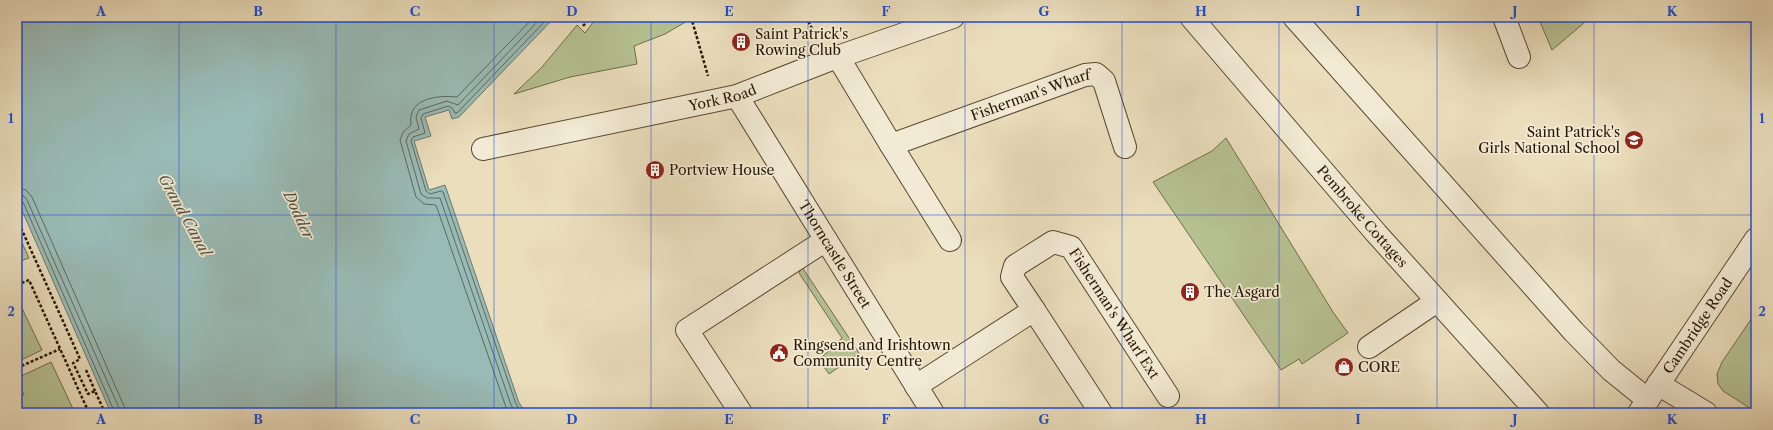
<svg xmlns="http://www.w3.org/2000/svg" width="1773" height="430" font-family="'Libre Caslon Text',serif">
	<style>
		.green { fill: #b6c192; stroke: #6f6c4a }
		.water { fill: #99bbb6; stroke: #6c796e }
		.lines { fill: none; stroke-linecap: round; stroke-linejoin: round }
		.shore { stroke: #60685c; stroke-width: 1 }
		.minor-casing { stroke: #594832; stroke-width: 24 }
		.path { stroke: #281603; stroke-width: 2.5; stroke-dasharray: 3 2; stroke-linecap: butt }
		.minor { stroke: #f2ead4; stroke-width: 22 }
		.grid { fill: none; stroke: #1d4ed8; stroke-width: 1; stroke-opacity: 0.55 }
		.labels { text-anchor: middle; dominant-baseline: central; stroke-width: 3.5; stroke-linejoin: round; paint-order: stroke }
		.poi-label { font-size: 14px; fill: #281603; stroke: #f2ead4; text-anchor: start }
		.street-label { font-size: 14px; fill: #281603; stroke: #f2ead4 }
		.water-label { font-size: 15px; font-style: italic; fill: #505042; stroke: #f2ead4 }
		.neatline { fill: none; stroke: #1d4ed8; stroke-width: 1.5 }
		.grid-label { font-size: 13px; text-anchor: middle; font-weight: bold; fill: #1d4ed8 }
	</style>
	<rect width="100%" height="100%" fill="#ebdebd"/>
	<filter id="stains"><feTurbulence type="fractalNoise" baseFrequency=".005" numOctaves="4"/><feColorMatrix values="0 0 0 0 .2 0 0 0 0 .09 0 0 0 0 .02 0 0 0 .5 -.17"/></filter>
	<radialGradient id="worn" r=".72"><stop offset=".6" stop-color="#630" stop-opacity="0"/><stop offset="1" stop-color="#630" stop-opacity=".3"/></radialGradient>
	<g class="green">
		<path d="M597,17H694L665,34L634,46L637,64L570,77L514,94L542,67L577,25L585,33Z"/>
		<path d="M1538,17H1591L1552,50Z"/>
		<path d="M1226,138L1333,312L1348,333L1302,364L1299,359L1281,370L1153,182L1212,151Z"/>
		<path d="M17,232L29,258L17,262Z"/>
		<path d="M802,267L859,353L829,374L819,360L842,338L799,273Z"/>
		<path d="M17,298L42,350L17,362Z"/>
		<path d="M1756,312V412L1723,391L1718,384L1717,374L1722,362Z"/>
		<path d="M51,362L75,413H17V401L24,394L17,384V378Z"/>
	</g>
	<path class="water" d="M17,17H555L459,117L452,119L449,110L425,117L431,136L414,141L429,190L445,185L519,403L527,413H111L17,199Z"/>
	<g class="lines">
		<g class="shore">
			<path d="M17,188L26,190L32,197L124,406L126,413"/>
			<path d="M17,194L23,195L27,200L119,408L120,413"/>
			<path d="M17,199L23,202L115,413"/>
			<path d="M508,413L436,205L424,204L416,197L400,140L403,132L411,125C407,98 437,95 457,97L534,17"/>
			<path d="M516,413L511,405L440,198H427L421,194L406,141L409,134L419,129L416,117L419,110L447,101L458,105L542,17"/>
			<path d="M522,413L516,404L443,192L441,191L430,194L426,191L411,141L413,137L425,133L421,118L423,114L448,106L452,108L455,113H457L549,17"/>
		</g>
		<defs>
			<g id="minor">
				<path id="s1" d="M1191,17L1376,233L1538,413"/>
				<path d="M1294,17L1574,332L1611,370L1648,400"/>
				<path d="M1504,17L1519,57"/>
				<path id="s2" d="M838,57L891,145L1085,75L1096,74L1104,81L1125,147"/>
				<path id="s3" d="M737,96L933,413"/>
				<path d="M891,145L950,240"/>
				<path id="s4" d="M483,149L737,96L829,60L953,17"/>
				<path id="s5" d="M1034,310L1012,277L1015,266L1053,242L1071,247L1168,396"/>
				<path d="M1369,347L1437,301"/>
				<path d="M1658,384L1706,413"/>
				<path d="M916,386L1034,310L1101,413"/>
				<path d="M741,413L687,330L826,240"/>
				<path id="s6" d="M1639,413L1756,239"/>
			</g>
		</defs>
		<use href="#minor" class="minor-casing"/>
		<g class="path">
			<path d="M691,17L708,76"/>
			<path d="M806,17L817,38"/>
			<path d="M583,26L591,17"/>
			<path d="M17,219L80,359L73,363L88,394L95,391L105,413"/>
			<path d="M17,285L29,280L89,413"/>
			<path d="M17,368L60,349"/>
			<path d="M86,370L95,391"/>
		</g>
		<use href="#minor" class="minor"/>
	</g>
	<path class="grid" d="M179,17V413M336,17V413M494,17V413M651,17V413M808,17V413M965,17V413M1122,17V413M1279,17V413M1437,17V413M1594,17V413M17,215H1756"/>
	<defs>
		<symbol id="building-disc" viewBox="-11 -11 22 22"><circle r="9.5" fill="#8f2418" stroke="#f2ead4"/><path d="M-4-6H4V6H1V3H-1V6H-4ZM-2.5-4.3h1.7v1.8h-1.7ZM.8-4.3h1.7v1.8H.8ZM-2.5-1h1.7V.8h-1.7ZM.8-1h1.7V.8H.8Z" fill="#fff"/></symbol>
		<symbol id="school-disc" viewBox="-11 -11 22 22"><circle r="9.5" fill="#8f2418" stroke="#f2ead4"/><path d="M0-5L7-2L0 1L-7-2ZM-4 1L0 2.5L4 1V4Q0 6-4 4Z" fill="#fff"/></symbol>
		<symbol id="civic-disc" viewBox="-11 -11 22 22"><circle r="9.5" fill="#8f2418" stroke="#f2ead4"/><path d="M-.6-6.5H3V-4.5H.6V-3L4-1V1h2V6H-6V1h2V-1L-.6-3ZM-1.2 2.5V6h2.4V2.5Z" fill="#fff"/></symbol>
		<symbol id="shop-disc" viewBox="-11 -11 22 22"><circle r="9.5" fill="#8f2418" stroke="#f2ead4"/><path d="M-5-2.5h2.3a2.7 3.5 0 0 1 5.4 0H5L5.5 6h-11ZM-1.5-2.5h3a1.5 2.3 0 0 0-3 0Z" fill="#fff"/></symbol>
	</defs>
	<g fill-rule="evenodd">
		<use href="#building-disc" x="730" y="31" width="22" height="22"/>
		<use href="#school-disc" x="1623" y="129" width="22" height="22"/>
		<use href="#building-disc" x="644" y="159" width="22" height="22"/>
		<use href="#building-disc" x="1179" y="281" width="22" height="22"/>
		<use href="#civic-disc" x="768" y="342" width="22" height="22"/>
		<use href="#shop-disc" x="1333" y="356" width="22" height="22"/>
	</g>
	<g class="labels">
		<g class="poi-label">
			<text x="755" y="34">Saint Patrick's<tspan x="755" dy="16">Rowing Club</tspan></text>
			<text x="1620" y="132" text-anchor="end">Saint Patrick's<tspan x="1620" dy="16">Girls National School</tspan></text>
			<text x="669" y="170">Portview House</text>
			<text x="1204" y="292">The Asgard</text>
			<text x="793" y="345">Ringsend and Irishtown<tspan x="793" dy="16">Community Centre</tspan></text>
			<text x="1358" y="367">CORE</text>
		</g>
		<g class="street-label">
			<text stroke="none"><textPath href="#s2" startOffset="251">Fisherman's Wharf</textPath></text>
			<text stroke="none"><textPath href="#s4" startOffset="245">York Road</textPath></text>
			<text stroke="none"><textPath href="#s1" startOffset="263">Pembroke Cottages</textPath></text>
			<text stroke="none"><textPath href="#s3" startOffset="186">Thorncastle Street</textPath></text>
			<text stroke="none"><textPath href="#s5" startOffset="194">Fisherman's Wharf Ext</textPath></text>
			<text stroke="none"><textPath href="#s6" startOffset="105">Cambridge Road</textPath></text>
		</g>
		<g class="water-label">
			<text transform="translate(185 215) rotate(61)">Grand Canal</text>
			<text transform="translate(299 215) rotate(65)">Dodder</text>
		</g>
	</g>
	<rect width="1773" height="430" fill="none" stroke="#ebdebd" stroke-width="44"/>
	<rect x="22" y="22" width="1729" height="386" class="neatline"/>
	<g class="grid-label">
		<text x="101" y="16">A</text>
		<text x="258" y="16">B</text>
		<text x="415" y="16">C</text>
		<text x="572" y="16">D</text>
		<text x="729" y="16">E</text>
		<text x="886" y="16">F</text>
		<text x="1044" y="16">G</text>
		<text x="1201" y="16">H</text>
		<text x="1358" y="16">I</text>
		<text x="1515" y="16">J</text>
		<text x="1672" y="16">K</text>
		<text x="11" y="123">1</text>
		<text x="1762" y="123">1</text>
		<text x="11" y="316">2</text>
		<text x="1762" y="316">2</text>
		<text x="101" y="424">A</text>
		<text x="258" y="424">B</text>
		<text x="415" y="424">C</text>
		<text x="572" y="424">D</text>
		<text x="729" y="424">E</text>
		<text x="886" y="424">F</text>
		<text x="1044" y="424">G</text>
		<text x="1201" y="424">H</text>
		<text x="1358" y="424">I</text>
		<text x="1515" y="424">J</text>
		<text x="1672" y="424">K</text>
	</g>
	<rect width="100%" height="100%" filter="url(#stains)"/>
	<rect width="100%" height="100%" fill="url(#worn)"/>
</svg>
